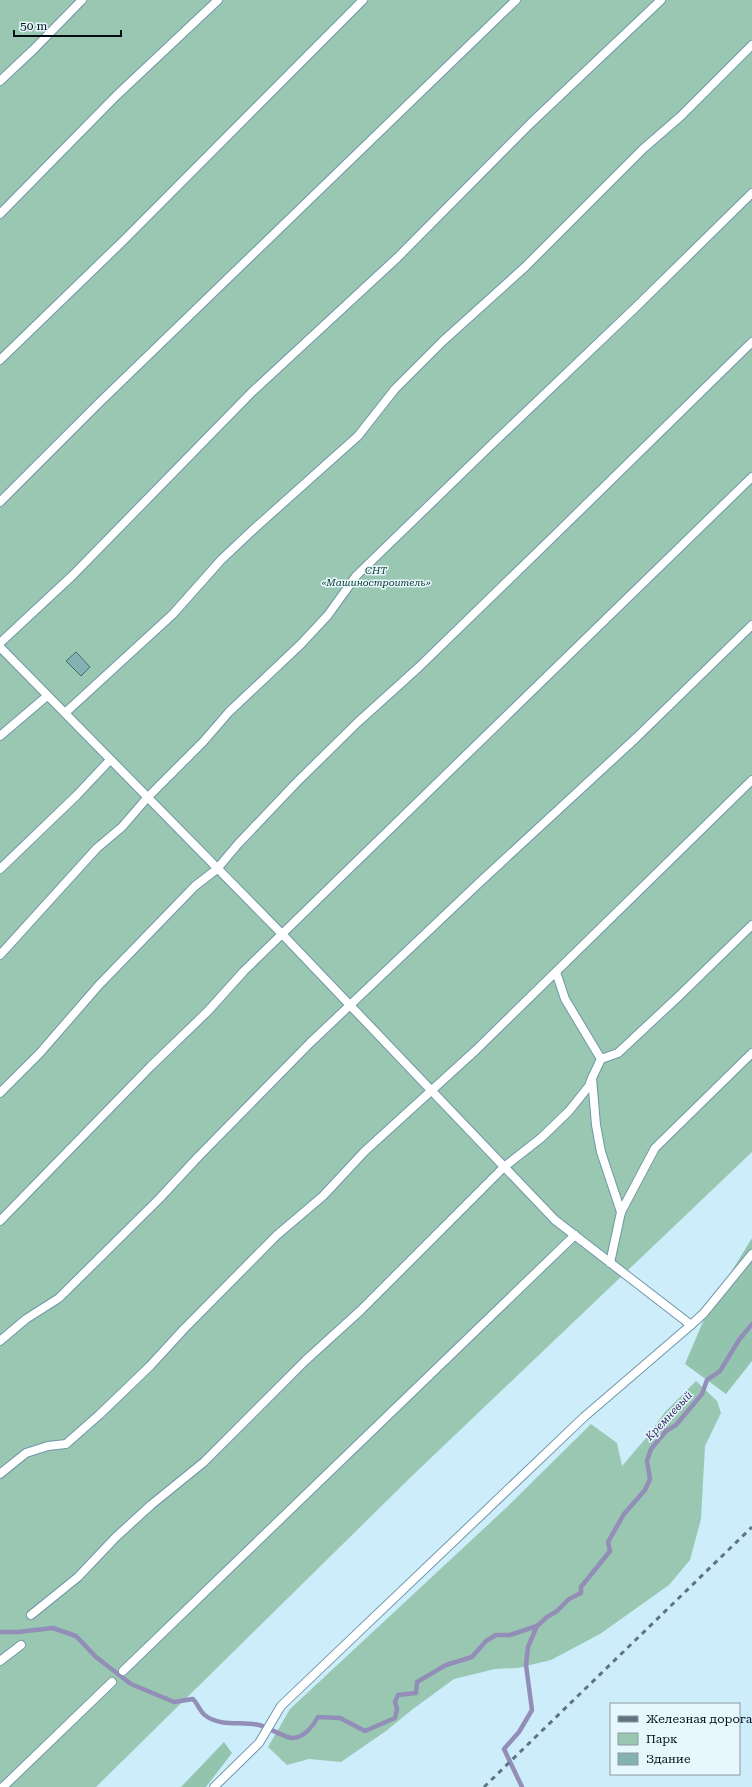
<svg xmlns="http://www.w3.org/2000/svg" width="752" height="1787" font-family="'Roboto Serif',serif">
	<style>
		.green { fill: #9ac7b2 }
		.forest { fill: #93c5ae }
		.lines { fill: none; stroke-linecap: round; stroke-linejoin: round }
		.stream { stroke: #928eb8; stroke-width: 4.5 }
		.building { fill: #84b2b2; stroke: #416d6d }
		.service-casing { stroke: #7096a7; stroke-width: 10 }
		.service { stroke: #fff; stroke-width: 8 }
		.rail { stroke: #5f747e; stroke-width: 3; stroke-dasharray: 5 5; stroke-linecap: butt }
		.labels { text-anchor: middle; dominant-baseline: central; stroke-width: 3; stroke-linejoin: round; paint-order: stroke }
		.park-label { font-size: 10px; font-style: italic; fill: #083525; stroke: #e7f7fe }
		.water-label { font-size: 11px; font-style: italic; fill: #392e64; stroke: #e7f7fe }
	</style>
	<rect width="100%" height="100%" fill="#cdedfb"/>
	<g class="green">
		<path d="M0,0H752V1152L412,1476L96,1787H0Z"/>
		<path d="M696,1381L717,1401L721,1413L705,1446L701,1519L690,1560L669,1585L600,1634L551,1660L518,1668L495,1669L454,1679L413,1709L386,1731L341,1762L309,1759L287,1765L268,1747L290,1709L507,1507L591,1424L617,1443L622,1466L646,1438L665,1412Z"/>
	</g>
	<g class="forest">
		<path d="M752,1238V1361L726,1394L685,1364L708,1310Z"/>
		<path d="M224,1742L232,1753L206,1787H181Z"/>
	</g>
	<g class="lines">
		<g class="stream">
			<path d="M0,1632H18L53,1628L76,1636L96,1657L131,1684L174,1702L193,1699C198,1704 200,1712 206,1716C221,1727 243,1721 259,1725C268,1727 287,1739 293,1738C304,1737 313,1726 318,1717L340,1718L365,1731L395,1718L397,1709L395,1702L398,1695L416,1693L417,1682L446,1665L472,1657L486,1641L496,1635H510L537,1626L547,1617L557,1611L569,1599L581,1593V1587L610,1551L608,1542L624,1514L645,1490L650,1479L647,1461L651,1449L666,1431L676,1425L702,1394L707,1380L720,1371L739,1340L752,1324"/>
			<path d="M522,1787L504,1749L519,1732L532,1710L526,1665L528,1647L537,1626"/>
		</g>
	</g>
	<path class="building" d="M76,652L90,667L81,676L66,661Z"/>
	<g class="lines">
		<defs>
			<g id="service">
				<path d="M0,81L34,49L82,0"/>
				<path d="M0,214L116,96L218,0"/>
				<path d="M0,360L124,240L363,0"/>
				<path d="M0,502L99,403L516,0"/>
				<path d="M0,643L73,575L252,392L397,258L531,123L661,0"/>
				<path d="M0,647L283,935L555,1220L691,1325L704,1313L752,1254"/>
				<path d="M65,713L173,614L221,560L255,528L358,436L395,389L443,341L525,267L643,149L681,116L752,45"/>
				<path d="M0,736L47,696"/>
				<path d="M0,869L77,795L110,760"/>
				<path d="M0,955L97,848L122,827L147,798L203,742L229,712L301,644L328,615L356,576L487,449L635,308L752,193"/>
				<path d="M556,972L565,999L601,1059L592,1078L596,1125L601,1152L621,1212"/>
				<path d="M601,1059L618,1053L678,997L752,925"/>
				<path d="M0,1093L39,1054L99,985L195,886L217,869L238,844L297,782L357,723L419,667L558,532L752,342"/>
				<path d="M0,1221L151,1066L208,1011L244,971L752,477"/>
				<path d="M610,1263L621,1212L655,1148L752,1053"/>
				<path d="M0,1341L26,1319L59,1298L159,1199L198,1157L310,1043L480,882L636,738L752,625"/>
				<path d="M0,1474L26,1453L48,1446L66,1444L99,1415L150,1366L183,1330L277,1235L323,1196L365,1151L476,1050L752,780"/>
				<path d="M31,1615L78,1577L116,1537L151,1505L204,1462L306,1360L360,1311L504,1167L541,1138L569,1111L589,1086L592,1078"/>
				<path d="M0,1661L21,1645"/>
				<path d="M123,1671L575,1235"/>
				<path d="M3,1787L112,1682"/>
				<path d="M214,1787L259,1743L281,1706L584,1417L691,1325"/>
			</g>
		</defs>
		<use href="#service" class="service-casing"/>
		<use href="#service" class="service"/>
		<path class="rail" d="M484,1787L752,1527"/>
	</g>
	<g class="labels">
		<g class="park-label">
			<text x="376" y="570">СНТ<tspan x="376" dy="12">«Машиностроитель»</tspan></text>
		</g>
		<g class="water-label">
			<text transform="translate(669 1416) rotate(-47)">Кремневый</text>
		</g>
	</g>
	<rect x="610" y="1703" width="130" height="72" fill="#e7f7fe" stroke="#8b9aa0"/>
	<rect x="618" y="1716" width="20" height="6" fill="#5f747e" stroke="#8b9aa0"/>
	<text x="646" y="1723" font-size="12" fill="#020e14">Железная дорога</text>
	<rect x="618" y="1733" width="20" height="12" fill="#9ac7b2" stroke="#8b9aa0"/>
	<text x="646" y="1743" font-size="12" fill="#020e14">Парк</text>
	<rect x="618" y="1753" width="20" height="12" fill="#84b2b2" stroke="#8b9aa0"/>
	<text x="646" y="1763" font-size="12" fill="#020e14">Здание</text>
	<path d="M14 30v6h107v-6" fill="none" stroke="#020e14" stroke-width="2"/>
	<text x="20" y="30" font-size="12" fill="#020e14" stroke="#e7f7fe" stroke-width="3" paint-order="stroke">50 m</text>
</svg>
